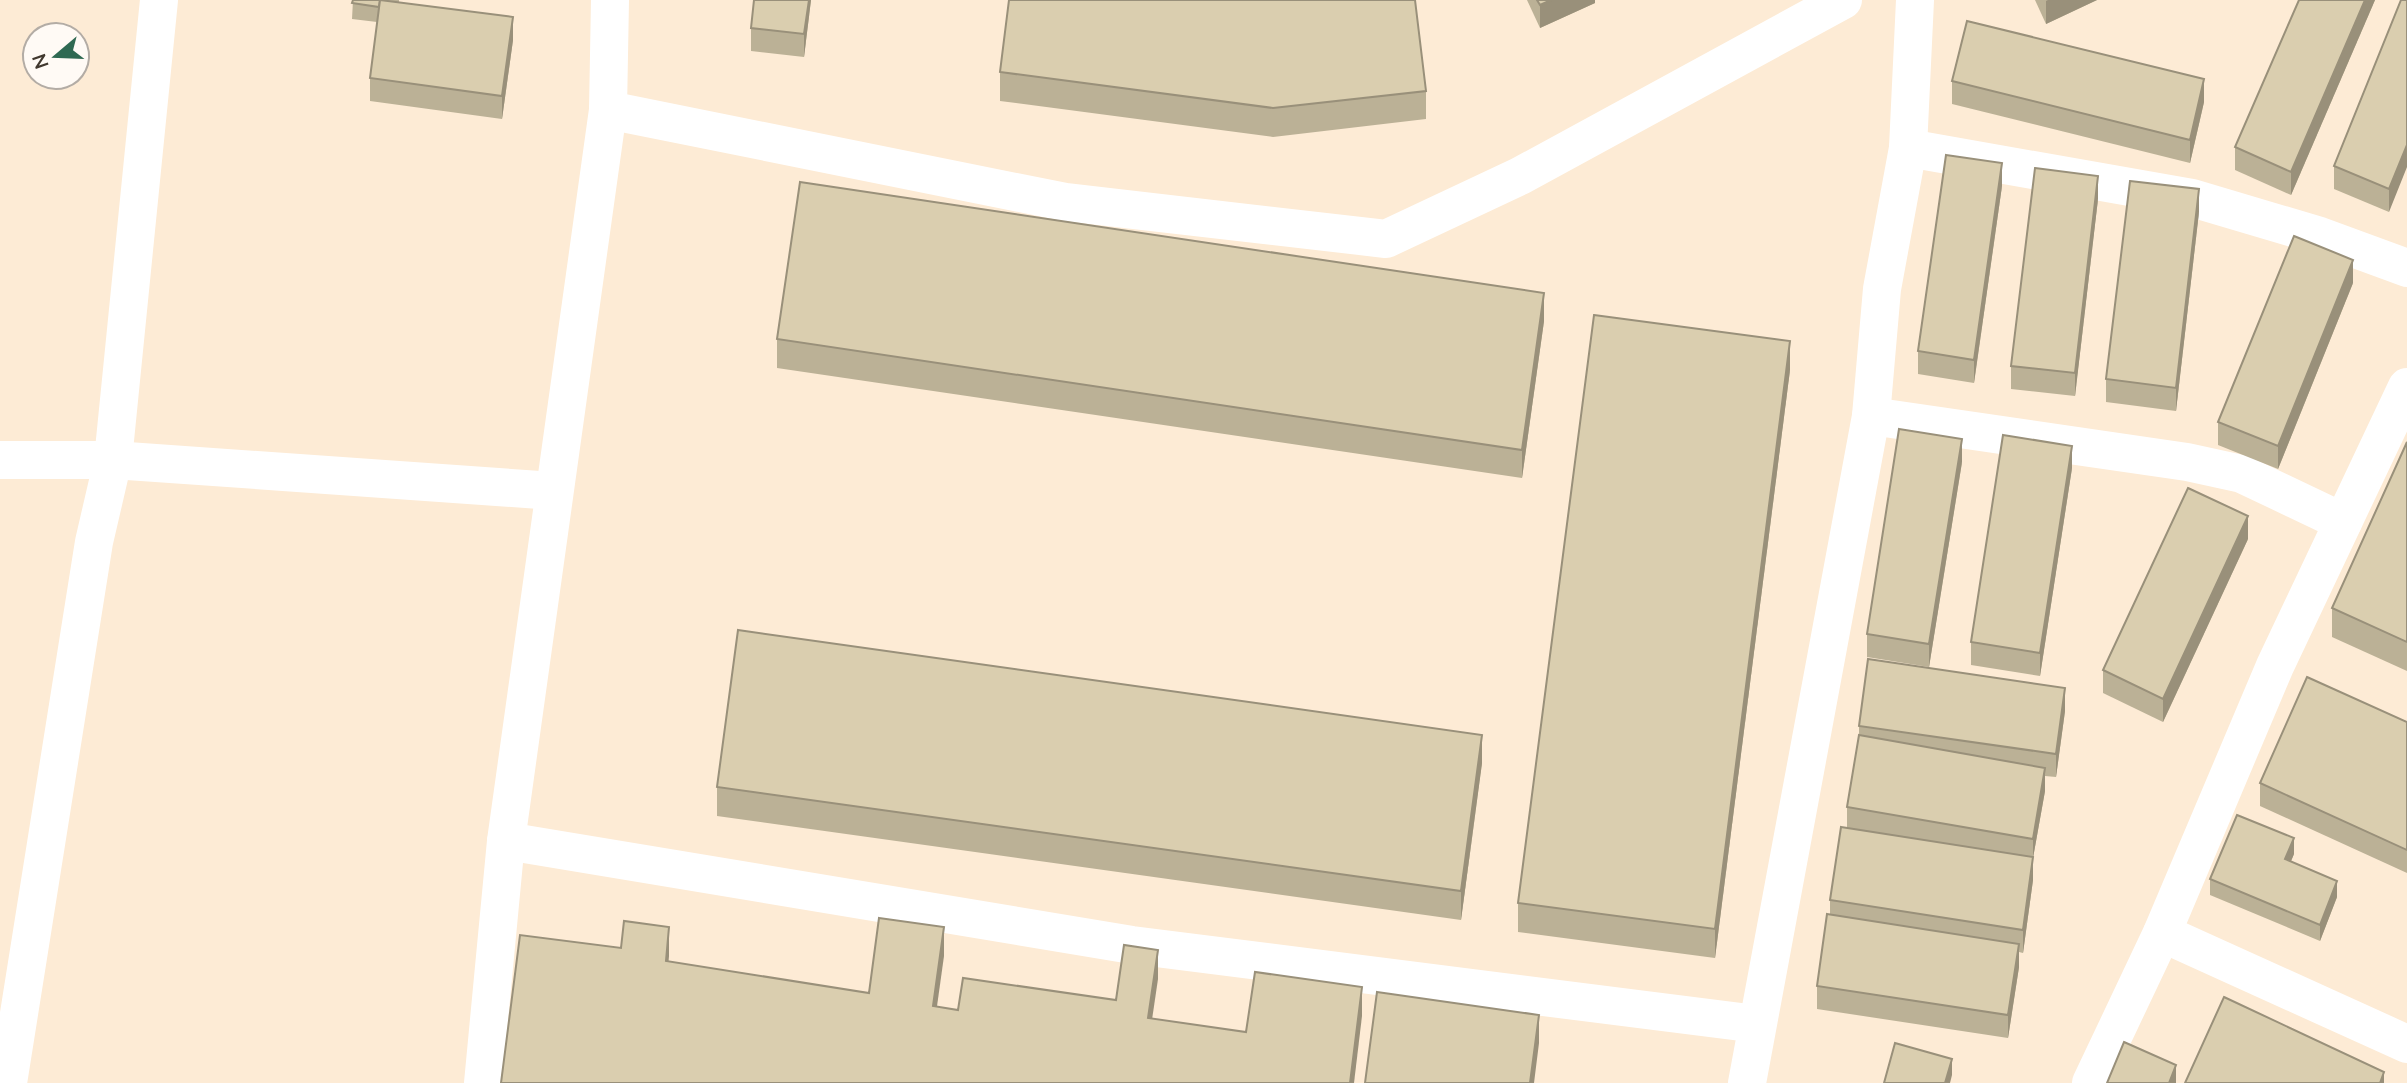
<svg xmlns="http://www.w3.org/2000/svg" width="2407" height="1083" font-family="Mulish,sans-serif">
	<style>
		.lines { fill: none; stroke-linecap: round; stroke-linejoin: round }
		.street { stroke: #fff; stroke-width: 38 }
		.wall { fill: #bbb196 }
		.shaded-wall { fill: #99907a }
		.building { fill: #daceaf; stroke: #99907a; stroke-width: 2 }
	</style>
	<rect width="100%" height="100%" fill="#fdebd5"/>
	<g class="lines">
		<g class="street">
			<path d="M608,110L1065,202L1386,239L1520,176L1843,0"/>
			<path d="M1908,148L2192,198L2320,236L2407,268"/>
			<path d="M1871,416L2187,462L2242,474L2343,522"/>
			<path d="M0,460H113L554,491"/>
			<path d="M506,841L1132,945L1757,1024"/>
			<path d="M2162,933L2407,1044"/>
			<path d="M8,1083L94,542L113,460L159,0"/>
			<path d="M483,1083L506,841L608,110L610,0"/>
			<path d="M1747,1083L1871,416L1882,289L1908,148L1915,0"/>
			<path d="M2091,1083L2162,933L2275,666L2407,387"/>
		</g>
	</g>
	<g class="wall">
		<path d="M353,0H399V2L513,40L502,119L370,101V78L377,22L352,19Z"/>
		<path d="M754,0H811L804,57L751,51V28Z"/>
		<path d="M1527,0H1595V3L1540,28Z"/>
		<path d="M2035,0H2097L2046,24Z"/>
		<path d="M2299,0H2375L2291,195L2235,170V147Z"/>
		<path d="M2401,0L2389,212L2334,189V166Z"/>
		<path d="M1000,72L1426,91V119L1273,137L1000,101Z"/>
		<path d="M1952,81L2204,102L2190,163L1952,104Z"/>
		<path d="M2002,186L1974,383L1918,374V351Z"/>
		<path d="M2098,199L2075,396L2011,389V366Z"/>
		<path d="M2199,212L2176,411L2106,402V379Z"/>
		<path d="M2353,283L2278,469L2218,445V422Z"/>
		<path d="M1544,321L1522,478L777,368V339Z"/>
		<path d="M1790,370L1715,958L1518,932V903Z"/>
		<path d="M2407,442V671L2332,637V608Z"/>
		<path d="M1962,462L1929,667L1867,657V634Z"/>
		<path d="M2072,468L2040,676L1971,665V642Z"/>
		<path d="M2248,539L2163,722L2103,693V670Z"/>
		<path d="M2065,711L2056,777L2045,776V791L2033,858V880L2023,953L2019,952V967L2008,1038L1817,1009V986L1830,915V900L1847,828V807L1859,737V726Z"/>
		<path d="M2407,722V873L2260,806V783Z"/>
		<path d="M1482,763L1461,920L717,816V787Z"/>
		<path d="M2294,854L2291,861L2337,897L2320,941L2210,895V879Z"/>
	</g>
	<g class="shaded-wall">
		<path d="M809,0H811L804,57V34Z"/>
		<path d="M1551,0H1595V3L1540,28V5Z"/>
		<path d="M2048,0H2097L2046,24V1Z"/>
		<path d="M2365,0H2375L2291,195V172Z"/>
		<path d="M513,17V40L502,119V96Z"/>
		<path d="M2204,79V102L2190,163V140Z"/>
		<path d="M2407,145V167L2389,212V189Z"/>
		<path d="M2002,163V186L1974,383V360Z"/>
		<path d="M2098,176V199L2075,396V373Z"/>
		<path d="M2199,189V212L2176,411V388Z"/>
		<path d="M2353,260V283L2278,469V446Z"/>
		<path d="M1544,293V321L1522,478V450Z"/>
		<path d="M1790,341V370L1715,958V929Z"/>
		<path d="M1962,439V462L1929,667V644Z"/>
		<path d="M2072,446V468L2040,676V653Z"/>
		<path d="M2248,516V539L2163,722V699Z"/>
		<path d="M2065,688V711L2056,777V754Z"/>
		<path d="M1482,735V763L1461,920V891Z"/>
		<path d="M2045,768V791L2033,858V880L2023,953V930L2033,862V839Z"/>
		<path d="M2294,838V854L2285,875V859Z"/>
		<path d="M2337,881V897L2320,941V925Z"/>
		<path d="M669,927V956L666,989V961Z"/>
		<path d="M944,927V956L933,1035V1006Z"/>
		<path d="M2019,944V967L2008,1038V1015Z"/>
		<path d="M1158,950V979L1148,1047V1018Z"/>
		<path d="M1362,987V1016L1354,1083H1350Z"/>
		<path d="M1539,1015V1043L1534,1083H1530Z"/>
		<path d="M1952,1059V1075L1950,1083H1945Z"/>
		<path d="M2176,1065V1083H2169Z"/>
		<path d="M2384,1072V1083H2380Z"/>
	</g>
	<g class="building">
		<path d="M353,0H380L379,7L352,3Z"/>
		<path d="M380,0L513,17L502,96L370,78Z"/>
		<path d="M754,0H809L804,34L751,28Z"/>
		<path d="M1009,0H1415L1426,91L1273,108L1000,72Z"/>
		<path d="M1537,0H1551L1540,5Z"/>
		<path d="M2299,0H2365L2291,172L2235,147Z"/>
		<path d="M2401,0H2407V145L2389,189L2334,166Z"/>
		<path d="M1967,21L2204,79L2190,140L1952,81Z"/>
		<path d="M1946,155L2002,163L1974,360L1918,351Z"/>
		<path d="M2035,168L2098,176L2075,373L2011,366Z"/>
		<path d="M2130,181L2199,189L2176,388L2106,379Z"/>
		<path d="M800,182L1544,293L1522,450L777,339Z"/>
		<path d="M2294,236L2353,260L2278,446L2218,422Z"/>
		<path d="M1594,315L1790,341L1715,929L1518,903Z"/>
		<path d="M1899,429L1962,439L1929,644L1867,634Z"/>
		<path d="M2003,435L2072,446L2040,653L1971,642Z"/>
		<path d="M2407,442V642L2332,608Z"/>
		<path d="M2188,488L2248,516L2163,699L2103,670Z"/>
		<path d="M738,630L1482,735L1461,891L717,787Z"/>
		<path d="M1868,659L2065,688L2056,754L1859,726Z"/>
		<path d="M2307,677L2407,722V850L2260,783Z"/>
		<path d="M1859,735L2045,768L2033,839L1847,807Z"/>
		<path d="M2237,815L2294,838L2285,859L2337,881L2320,925L2210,879Z"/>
		<path d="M1841,827L2033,857L2023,930L1830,900Z"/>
		<path d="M1827,914L2019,944L2008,1015L1817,986Z"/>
		<path d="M879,918L944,927L933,1006L958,1010L963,978L1116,1000L1124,945L1158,950L1148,1018L1246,1032L1255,972L1362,987L1350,1083H501L520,935L621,948L624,921L669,927L666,961L869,993Z"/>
		<path d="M1377,992L1539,1015L1530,1083H1365Z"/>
		<path d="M2224,997L2384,1072L2380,1083H2185Z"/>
		<path d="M2124,1042L2176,1065L2169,1083H2107Z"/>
		<path d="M1895,1043L1952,1059L1945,1083H1884Z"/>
	</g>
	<g transform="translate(56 56) rotate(251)"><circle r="33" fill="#fffaf5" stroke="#b3aca5" stroke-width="2"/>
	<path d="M0-5L12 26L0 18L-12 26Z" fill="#2f6952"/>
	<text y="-10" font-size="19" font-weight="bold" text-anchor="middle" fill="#41382e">N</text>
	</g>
</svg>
